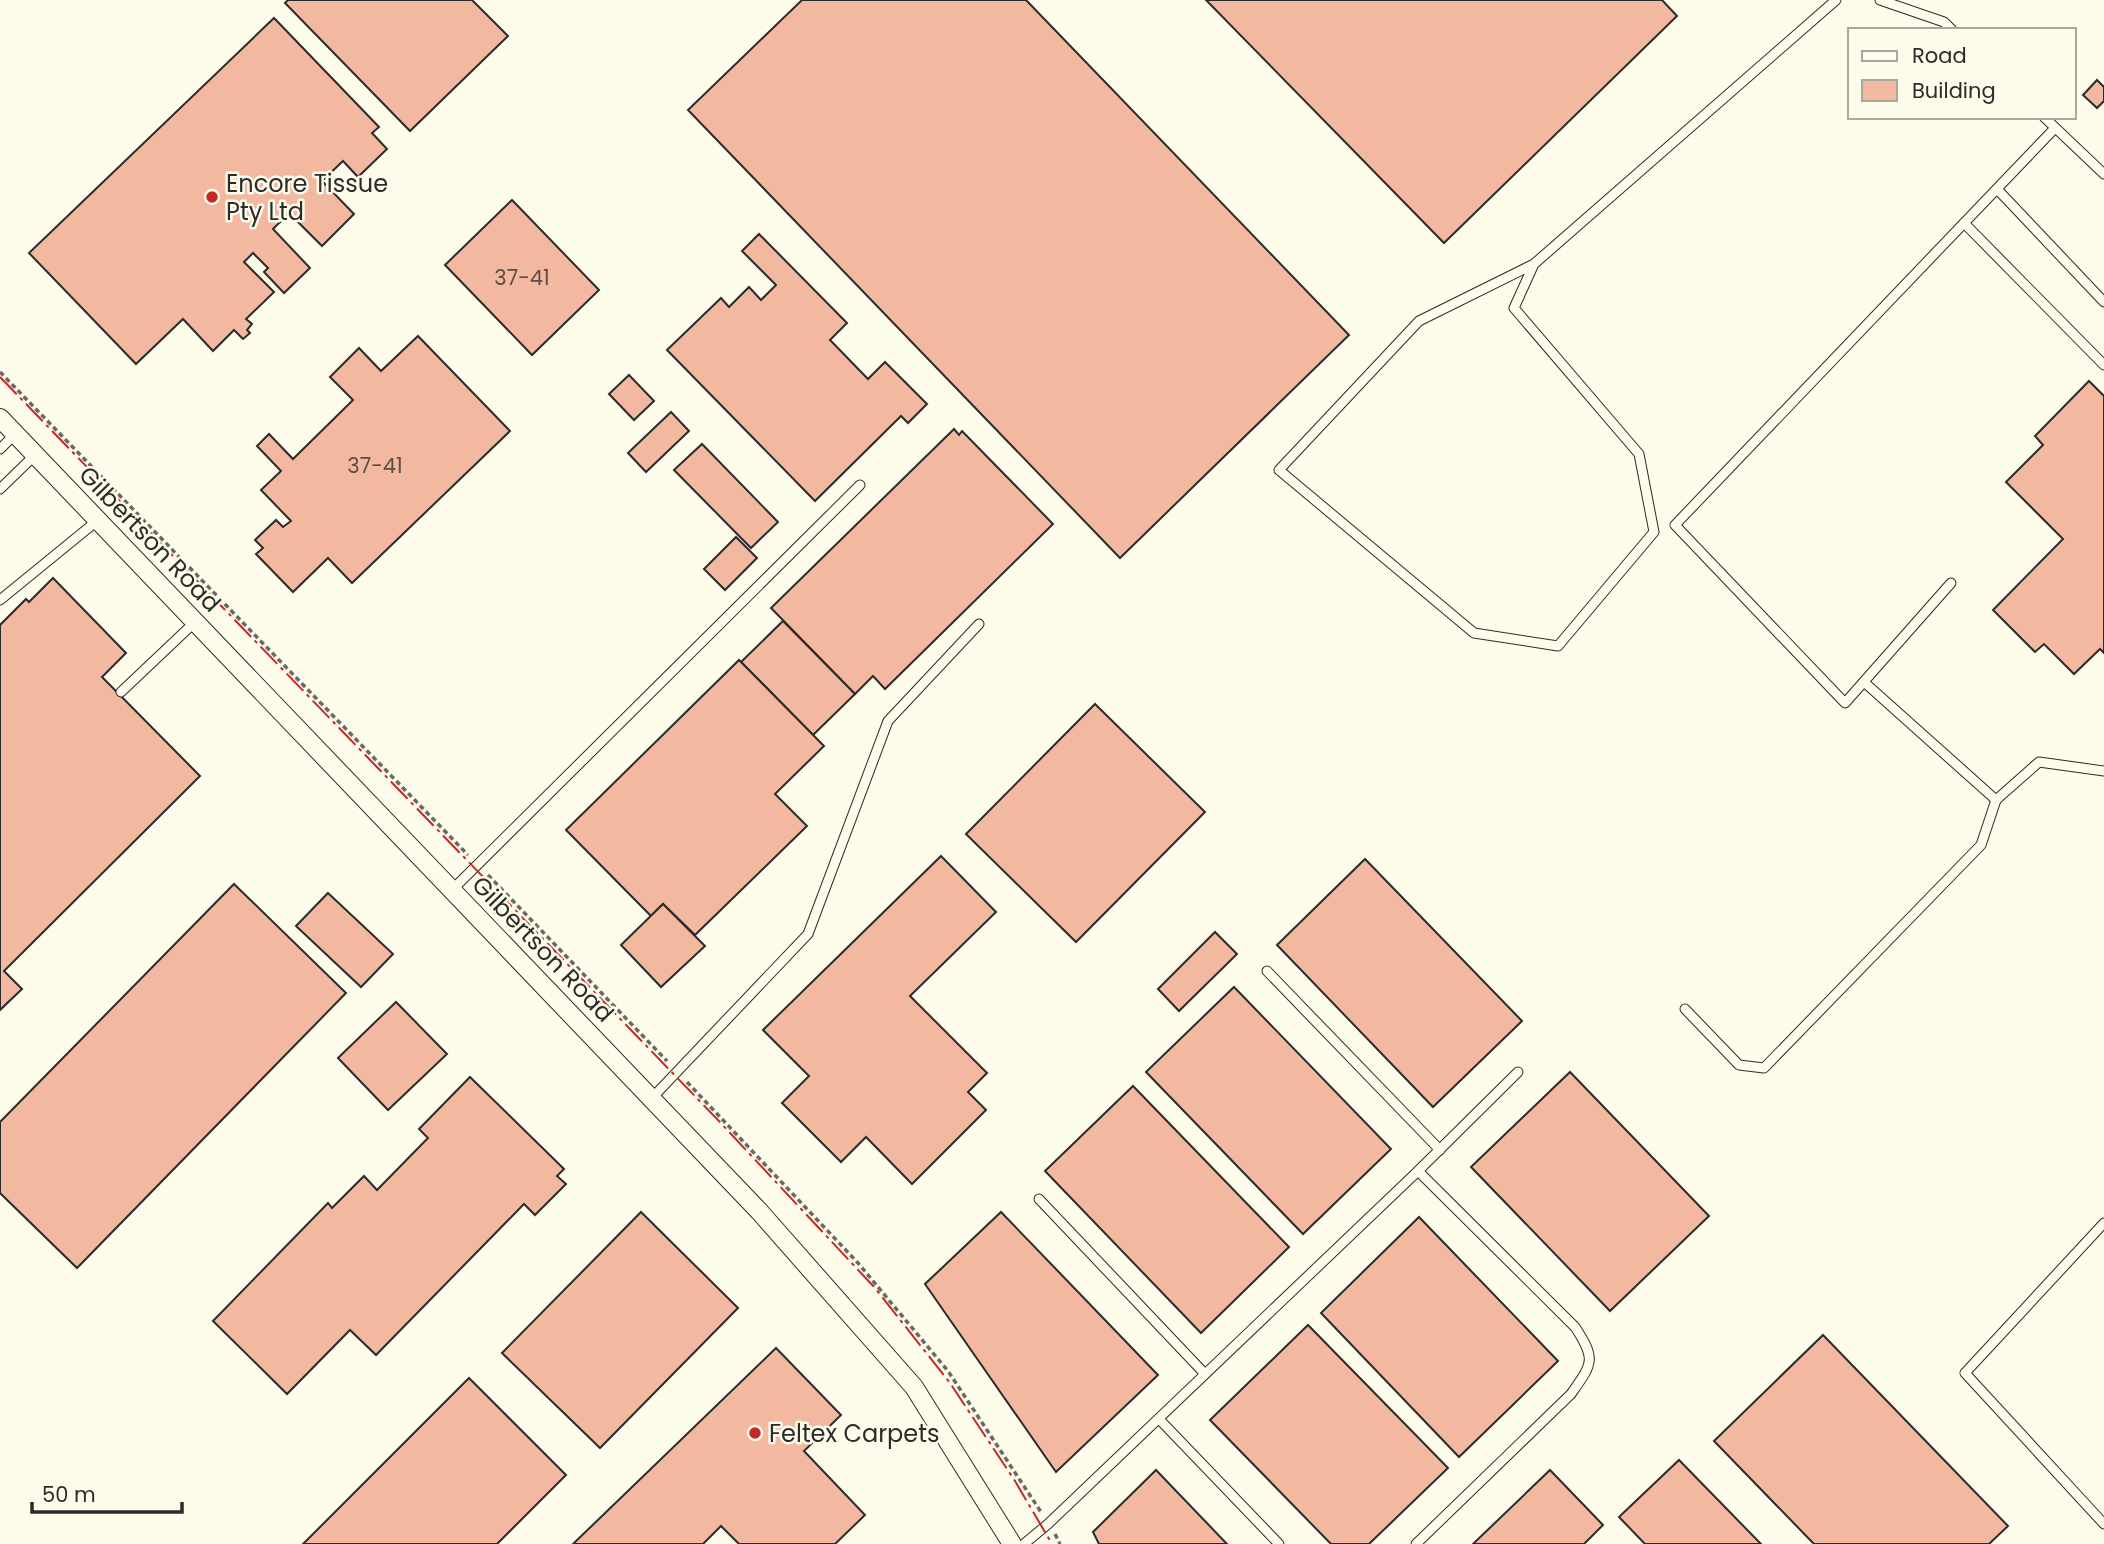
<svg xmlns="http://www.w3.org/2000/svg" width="2104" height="1544" font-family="Poppins,sans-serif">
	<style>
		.building { fill: #f2b8a0; stroke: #2b2b2b; stroke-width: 2 }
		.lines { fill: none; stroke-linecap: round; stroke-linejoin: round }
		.lane-casing { stroke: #2b2b2b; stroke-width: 11 }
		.street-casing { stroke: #2b2b2b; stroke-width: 20 }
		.path { stroke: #6a6964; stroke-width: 3.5; stroke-dasharray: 5 3.5; stroke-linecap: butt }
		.lane { stroke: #fdfbea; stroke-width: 9 }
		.street { stroke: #fdfbea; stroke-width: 18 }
		.power { stroke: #c62828; stroke-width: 2; stroke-dasharray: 24 5 3.5 5; stroke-linecap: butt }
		.poi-dot { fill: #c62828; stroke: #fdfbea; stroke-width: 2.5 }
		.labels { text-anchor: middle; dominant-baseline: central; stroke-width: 5; stroke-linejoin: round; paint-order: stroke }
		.number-label { font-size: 21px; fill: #5d4e48 }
		.poi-label { font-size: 24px; fill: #2b2b2b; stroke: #fdfbea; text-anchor: start }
		.street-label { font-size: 24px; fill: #2b2b2b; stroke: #fdfbea }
	</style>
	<rect width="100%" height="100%" fill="#fdfbea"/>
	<g class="building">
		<path d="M288,0H472L508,36L410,131L285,3Z"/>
		<path d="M802,0H1026L1349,335L1120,558L688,110Z"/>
		<path d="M1206,0H1662L1677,16L1444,243Z"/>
		<path d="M274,18L379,127L372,133L387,149L358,177L343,161L322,181L354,214L322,246L289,213L273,229L310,268L284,293L264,272L268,268L253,253L244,262L274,292L246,319L252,324L247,330L250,333L243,339L234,330L213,351L183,319L136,364L29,253Z"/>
		<path d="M2097,80L2104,87V101L2097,108L2083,95Z"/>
		<path d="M512,200L599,290L532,355L445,265Z"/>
		<path d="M759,234L847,323L830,340L868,379L885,362L927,404L908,423L901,416L815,501L667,350L721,298L729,307L749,287L761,300L776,285L742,251Z"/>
		<path d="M418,336L510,431L352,583L328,558L293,592L256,554L263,548L255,540L276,520L283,527L291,521L261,490L281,471L257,446L269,434L293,459L353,400L330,377L359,348L381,371Z"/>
		<path d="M629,375L654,401L634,420L609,394Z"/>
		<path d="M2089,381L2104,396V653L2100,649L2074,674L2044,644L2035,652L1993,610L2063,539L2006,482L2043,445L2035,436Z"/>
		<path d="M671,412L689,431L646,472L628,453Z"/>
		<path d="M954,429L959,435L962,431L1053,524L885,689L873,676L855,694L771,608Z"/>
		<path d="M702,444L778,522L751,548L674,470Z"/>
		<path d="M736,537L757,558L725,590L704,569Z"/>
		<path d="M53,578L126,653L102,677L200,776L4,971L22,989L0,1010V625L26,599L29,602Z"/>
		<path d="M783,621L855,694L813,735L741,662Z"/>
		<path d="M739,660L824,746L775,794L807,826L695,935L663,904L651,916L566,830Z"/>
		<path d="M1095,704L1205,812L1076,942L966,834Z"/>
		<path d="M941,856L996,912L910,996L987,1073L968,1092L986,1110L912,1184L866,1137L841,1162L782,1103L809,1076L763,1030Z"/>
		<path d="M1365,859L1522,1021L1433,1107L1277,945Z"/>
		<path d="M234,884L346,993L77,1268L0,1193V1122Z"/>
		<path d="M328,893L393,954L361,987L296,926Z"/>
		<path d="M663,904L705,946L661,987L621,945Z"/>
		<path d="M1215,932L1237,954L1179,1011L1158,989Z"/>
		<path d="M1234,987L1391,1149L1303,1234L1146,1072Z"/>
		<path d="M396,1002L447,1054L388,1110L338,1058Z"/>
		<path d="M1570,1072L1709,1216L1610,1311L1471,1167Z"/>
		<path d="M470,1077L564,1169L557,1176L566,1184L535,1215L524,1204L376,1355L350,1330L287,1394L213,1321L328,1203L332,1208L364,1176L377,1190L428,1138L419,1129Z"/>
		<path d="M1133,1086L1289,1247L1201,1333L1045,1171Z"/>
		<path d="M641,1212L738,1308L600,1448L502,1353Z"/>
		<path d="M1001,1212L1158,1375L1056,1472L925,1284Z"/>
		<path d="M1419,1217L1558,1361L1459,1457L1321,1313Z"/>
		<path d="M1308,1325L1448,1468L1369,1544H1331L1210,1420Z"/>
		<path d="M1823,1335L2008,1526L1989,1544H1814L1714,1441Z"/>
		<path d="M776,1348L841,1415L804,1451L865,1515L835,1544H739L721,1526L703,1544H573Z"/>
		<path d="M469,1378L566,1475L497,1544H303Z"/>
		<path d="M1679,1460L1761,1544H1645L1619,1517Z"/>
		<path d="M1156,1470L1227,1544H1099L1093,1532Z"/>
		<path d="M1550,1470L1603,1525L1584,1544H1473Z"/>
	</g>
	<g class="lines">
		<defs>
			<g id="lane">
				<path d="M1880,0L1944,22L1952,30"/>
				<path d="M2044,117L2104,174"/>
				<path d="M1997,189L2104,302"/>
				<path d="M1964,223L2104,365"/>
				<path d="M1534,264L1514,308L1639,454L1654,532L1558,646L1474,633L1279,470L1419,321L1534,264L1836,0"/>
				<path d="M0,449L15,434"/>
				<path d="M0,489L35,455"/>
				<path d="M1951,583L1845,703L1675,525L2055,128"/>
				<path d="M0,600L98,520"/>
				<path d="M1864,682L1996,800L2039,762L2104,771"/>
				<path d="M121,692L196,621"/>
				<path d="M452,890L860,485"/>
				<path d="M1267,971L1440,1150"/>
				<path d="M1685,1009L1739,1065L1764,1068L1981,845L1996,800"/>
				<path d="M652,1098L808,934L888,721L979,624"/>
				<path d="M1418,1171L1518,1072"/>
				<path d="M1039,1199L1205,1374"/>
				<path d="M2104,1223L1965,1373L2104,1524"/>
				<path d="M1159,1419L1279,1544"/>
				<path d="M1024,1544L1048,1524L1418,1171L1575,1327C1597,1360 1592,1364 1571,1394L1416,1544"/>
			</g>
			<path id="street" d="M0,418L759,1211L914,1387L1012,1544"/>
		</defs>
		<use href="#lane" class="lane-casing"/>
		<use href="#street" class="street-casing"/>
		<g class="path">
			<path d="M0,372L468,855"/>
			<path d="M488,875L667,1061"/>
			<path d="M687,1082L858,1263L948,1371L1041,1512"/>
			<path d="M1055,1534L1060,1544"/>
		</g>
		<use href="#lane" class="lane"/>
		<use href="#street" class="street"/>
		<path class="power" d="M0,377L717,1119L875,1288L950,1383L1015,1481L1052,1544"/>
	</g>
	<g class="poi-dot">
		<circle cx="212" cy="197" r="7"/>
		<circle cx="755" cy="1433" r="7"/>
	</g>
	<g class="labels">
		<g class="number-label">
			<text x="522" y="277">37-41</text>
			<text x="375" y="465">37-41</text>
		</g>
		<g class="poi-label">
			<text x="226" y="183">Encore Tissue<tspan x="226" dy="28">Pty Ltd</tspan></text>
			<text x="769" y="1433">Feltex Carpets</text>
		</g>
		<g class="street-label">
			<text transform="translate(150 539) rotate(46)">Gilbertson Road</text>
			<text transform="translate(543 949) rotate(46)">Gilbertson Road</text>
		</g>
	</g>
	<rect x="1848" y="28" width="228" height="91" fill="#fdfbea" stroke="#a9a89e" stroke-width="2"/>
	<rect x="1862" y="51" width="35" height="10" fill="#fdfbea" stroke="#a9a89e" stroke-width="2"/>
	<text x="1912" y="63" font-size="21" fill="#2b2b2b">Road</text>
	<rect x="1862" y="80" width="35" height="21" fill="#f2b8a0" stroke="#a9a89e" stroke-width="2"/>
	<text x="1912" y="98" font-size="21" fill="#2b2b2b">Building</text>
	<path d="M32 1502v10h150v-10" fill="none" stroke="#2b2b2b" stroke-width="3.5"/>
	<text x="42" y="1502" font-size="21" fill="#2b2b2b" stroke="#fdfbea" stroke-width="5" paint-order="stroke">50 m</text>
</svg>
